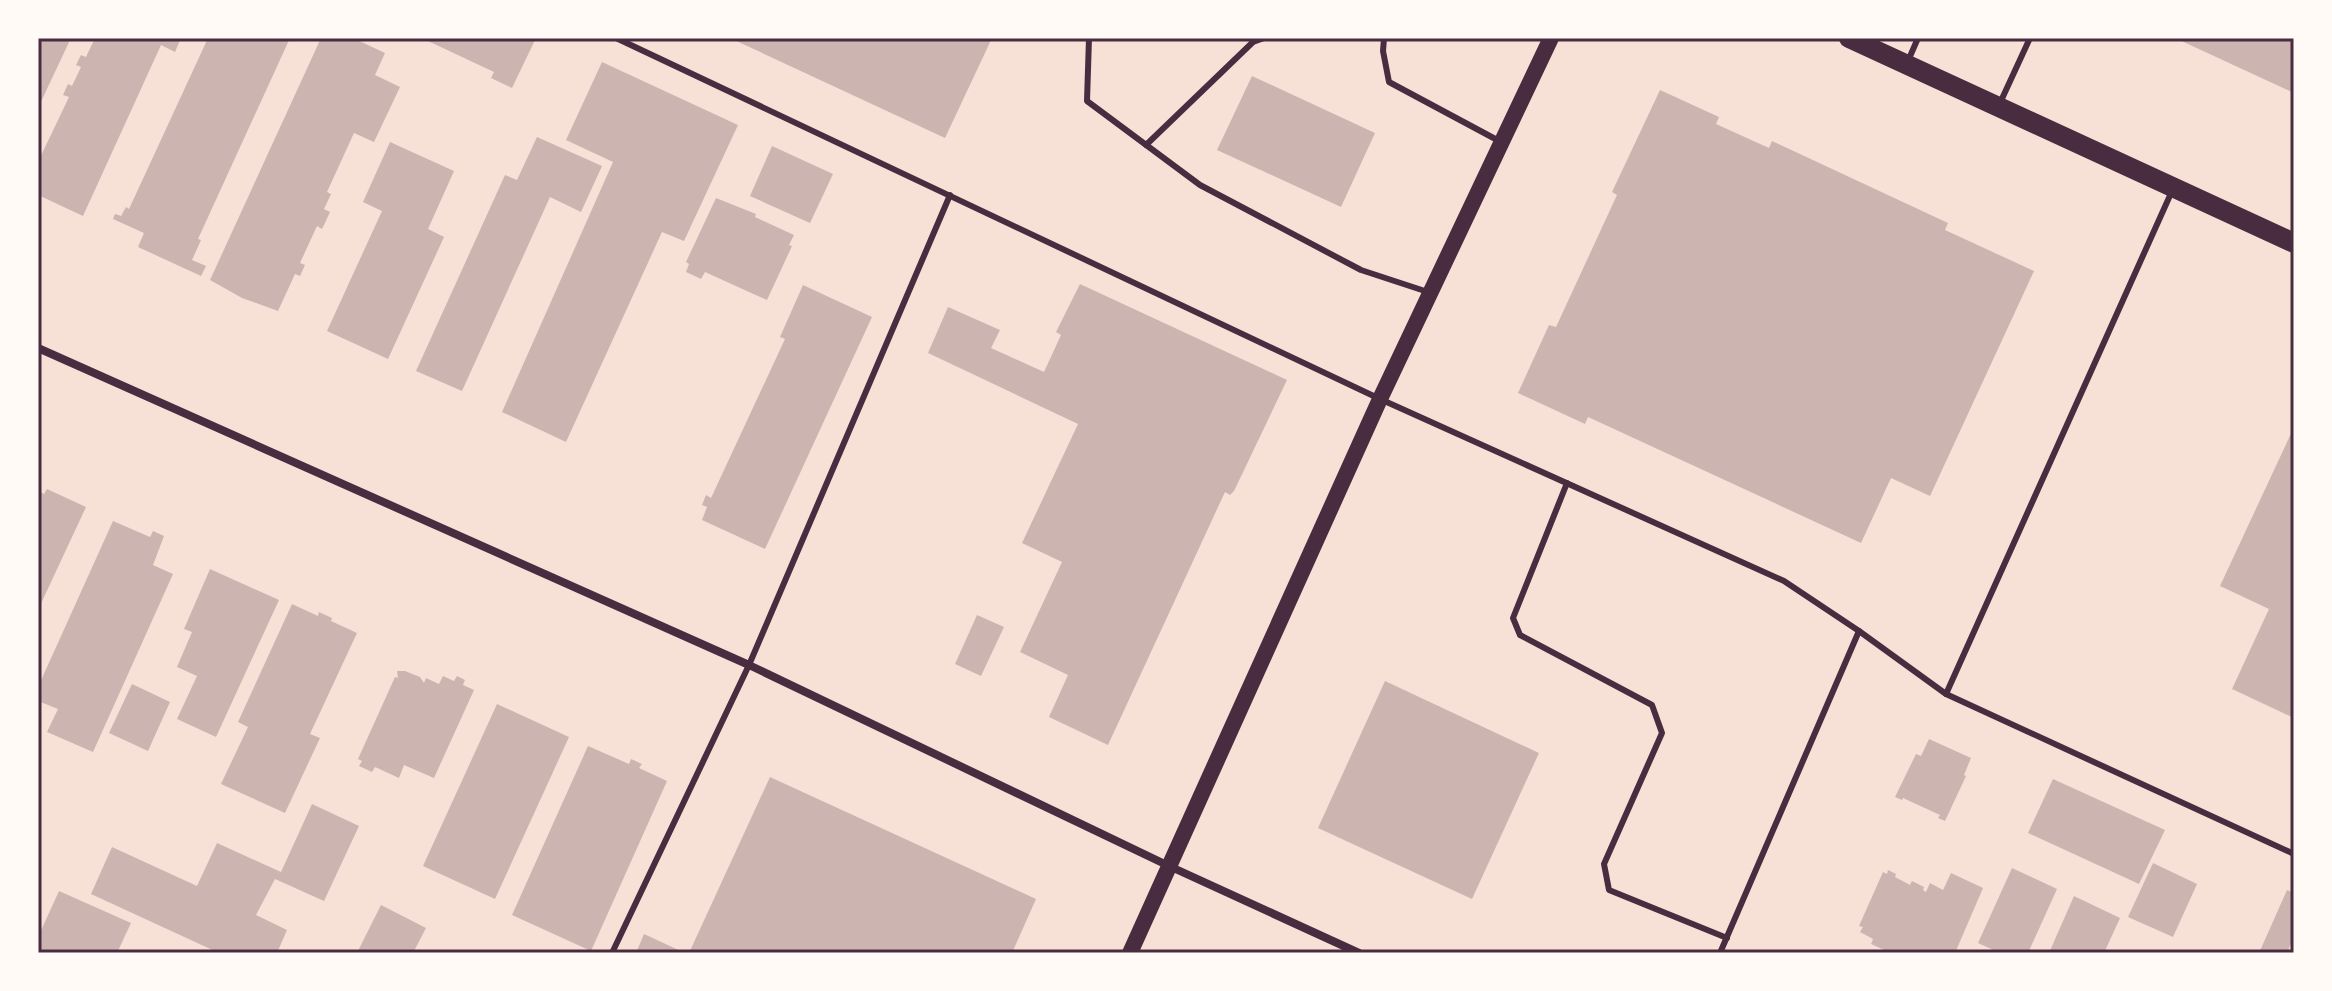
<svg xmlns="http://www.w3.org/2000/svg" width="2332" height="991" font-family="Inter,sans-serif">
	<style>
		.building { fill: #ccb4b1 }
		.lines { fill: none; stroke-linecap: round; stroke-linejoin: round }
		.service { stroke: #4a2c40; stroke-width: 6 }
		.minor { stroke: #4a2c40; stroke-width: 8 }
		.secondary { stroke: #4a2c40; stroke-width: 16 }
		.primary { stroke: #4a2c40; stroke-width: 20 }
		.neatline { fill: none; stroke: #4a2c40; stroke-width: 3 }
	</style>
	<rect width="100%" height="100%" fill="#f7e1d7"/>
	<g class="building">
		<path d="M38,38H71L38,108Z"/>
		<path d="M95,38H181L175,52L161,45L83,216L38,195V162L69,97L63,95L68,84L72,86L81,67L76,65L81,55L86,57Z"/>
		<path d="M208,38H290L198,239L201,240L192,260L206,266L201,276L138,247L144,233L113,219L115,214L121,216L126,207L129,209Z"/>
		<path d="M321,38H353L385,53L375,75L400,87L374,142L354,133L327,192L331,194L324,209L330,212L322,229L317,226L300,263L305,265L300,276L295,274L278,311L242,298L210,280Z"/>
		<path d="M429,38H536L512,88L491,78L494,72L428,41Z"/>
		<path d="M730,38H992L945,138Z"/>
		<path d="M2175,38H2294V93Z"/>
		<path d="M602,62L738,125L684,241L662,232L566,442L502,412L613,162L566,140Z"/>
		<path d="M1252,76L1375,133L1341,207L1217,150Z"/>
		<path d="M1660,90L1719,117L1716,124L1769,148L1772,141L1948,223L1945,230L2034,271L1930,496L1891,478L1861,543L1588,417L1585,424L1518,393L1549,325L1556,327L1617,195L1612,192Z"/>
		<path d="M537,137L602,166L581,212L550,197L462,391L416,371L505,175L517,180Z"/>
		<path d="M390,142L454,171L428,229L444,237L388,359L327,331L382,211L363,202Z"/>
		<path d="M772,146L833,174L810,223L750,196Z"/>
		<path d="M716,198L756,214L755,217L794,235L789,245L792,246L767,300L705,272L701,279L686,272L689,264L686,262Z"/>
		<path d="M1080,284L1287,380L1234,491L1230,495L1225,492L1108,745L1049,717L1068,675L1020,652L1062,562L1022,543L1078,424L928,353L948,307L1000,330L991,348L1044,372L1061,335L1056,332Z"/>
		<path d="M803,285L872,317L765,549L702,520L707,507L702,505L706,495L711,498L785,339L780,337Z"/>
		<path d="M2294,427V718L2232,689L2269,609L2220,586Z"/>
		<path d="M47,489L86,507L38,610V491L44,494Z"/>
		<path d="M113,521L150,537L153,531L164,536L153,565L173,574L93,752L47,732L58,709L38,701V687Z"/>
		<path d="M210,569L279,600L216,737L177,719L197,676L177,667L192,632L184,629Z"/>
		<path d="M292,604L318,616L319,612L332,618L331,621L357,633L310,734L320,738L285,813L221,784L248,727L238,722Z"/>
		<path d="M977,615L1004,627L981,676L955,664Z"/>
		<path d="M397,671H405L420,677L424,683L426,678L439,684L443,676L454,681L457,676L465,680L463,685L474,690L434,778L404,765L399,778L375,767L372,772L359,766L362,761L358,759L395,677L398,678Z"/>
		<path d="M1385,681L1539,753L1472,899L1318,828Z"/>
		<path d="M132,684L170,702L148,751L109,733Z"/>
		<path d="M497,704L569,737L495,899L423,866Z"/>
		<path d="M1929,739L1971,758L1964,775L1966,776L1945,821L1938,818L1940,815L1903,798L1902,800L1895,797L1916,754L1921,756Z"/>
		<path d="M588,746L629,764L631,759L642,764L639,768L667,781L591,951L512,915Z"/>
		<path d="M770,777L1036,899L1012,953H689Z"/>
		<path d="M2053,779L2165,830L2139,884L2028,833Z"/>
		<path d="M312,804L359,826L324,901L275,879L256,915L287,930L277,953H219L91,894L112,847L197,886L217,843L281,872Z"/>
		<path d="M2153,863L2197,884L2173,937L2128,917Z"/>
		<path d="M2012,868L2057,889L2028,953H2000L1978,943Z"/>
		<path d="M1888,870L1896,874L1895,877L1910,885L1912,881L1924,887L1923,890L1926,892L1930,883L1943,890L1951,873L1983,888L1955,953H1891L1871,944L1873,939L1860,932L1863,927L1859,926L1883,872L1887,874Z"/>
		<path d="M2287,890L2294,893V936L2287,953H2259Z"/>
		<path d="M59,891L131,923L117,953H38V937Z"/>
		<path d="M2074,896L2120,918L2104,953H2049Z"/>
		<path d="M381,905L426,928L413,953H357Z"/>
		<path d="M644,934L685,953H636Z"/>
	</g>
	<g class="lines">
		<g class="service">
			<path d="M616,38L1380,399L1784,581L1859,631L1946,694L2294,854"/>
			<path d="M1089,38L1087,101L1200,185L1361,270L1428,292"/>
			<path d="M1384,38L1383,51L1389,82L1501,142"/>
			<path d="M1908,61L1918,38"/>
			<path d="M2000,103L2030,38"/>
			<path d="M1146,145L1253,42L1264,38"/>
			<path d="M1567,483L1513,618L1520,635L1652,705L1662,733L1604,864L1609,890L1727,938"/>
			<path d="M1946,694L2172,191"/>
			<path d="M612,953L749,665L950,195"/>
			<path d="M1720,953L1859,631"/>
		</g>
		<path class="minor" d="M38,348L749,665L1169,866L1359,953"/>
		<path class="secondary" d="M1130,953L1380,399L1551,38"/>
		<path class="primary" d="M1849,38L2294,243"/>
	</g>
	<rect width="2332" height="991" fill="none" stroke="#fffaf5" stroke-width="80"/>
	<rect x="40" y="40" width="2252" height="911" class="neatline"/>
</svg>
